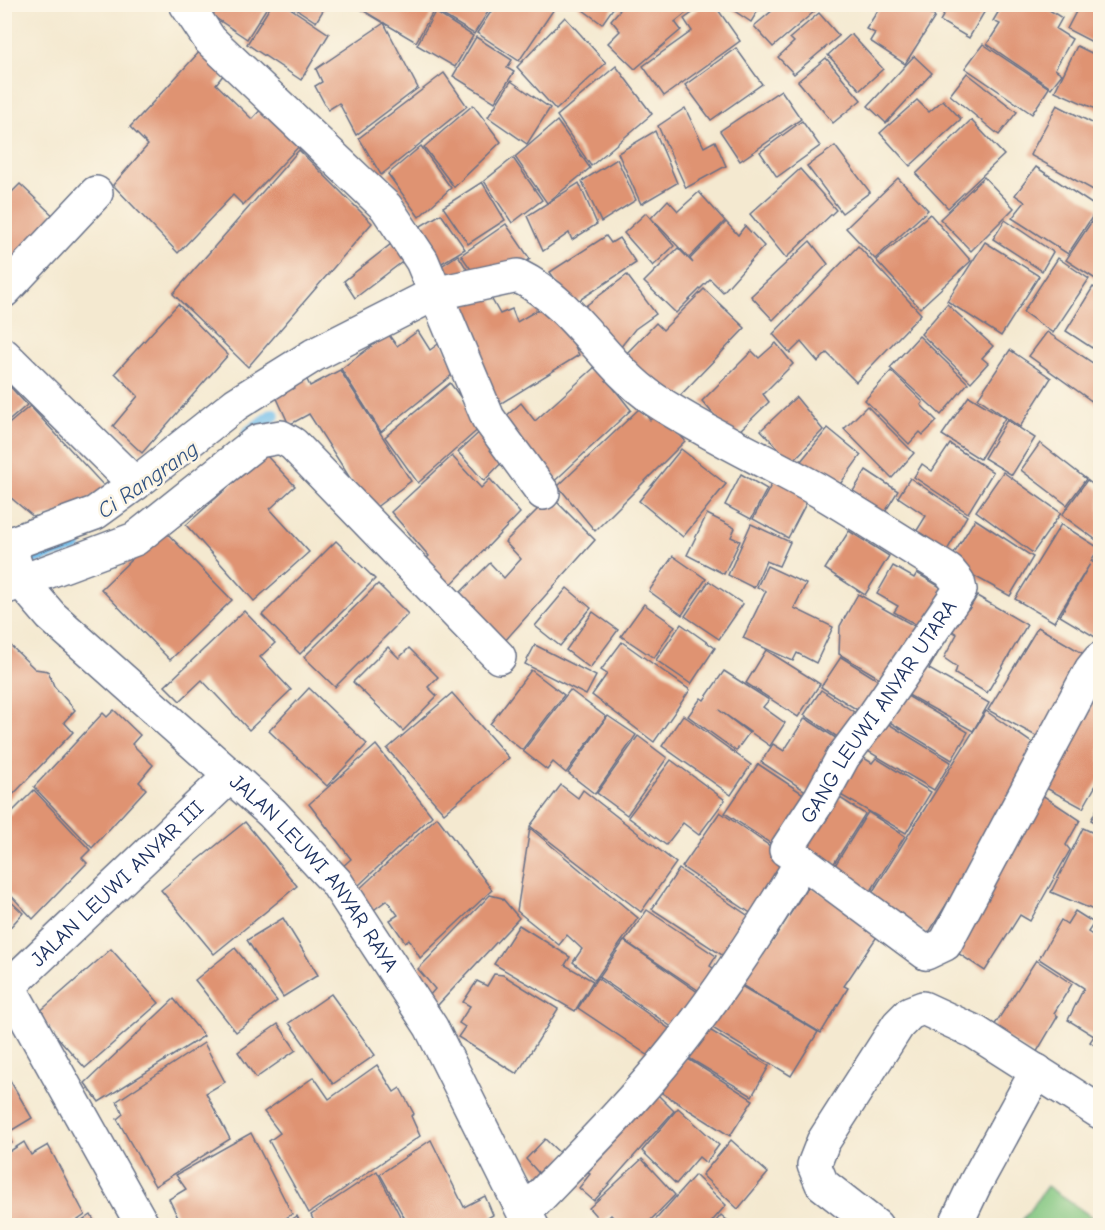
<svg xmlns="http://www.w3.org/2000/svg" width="1105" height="1230" font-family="'Comic Neue',sans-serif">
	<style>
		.green { fill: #81c680; stroke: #4e7a6f; stroke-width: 1.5 }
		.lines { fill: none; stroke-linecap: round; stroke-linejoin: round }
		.stream { stroke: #72bfed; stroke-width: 14 }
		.building { fill: #df9372 }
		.minor-casing { stroke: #677086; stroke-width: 36 }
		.minor { stroke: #fff; stroke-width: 33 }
		.labels { text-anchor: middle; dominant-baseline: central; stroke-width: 5; stroke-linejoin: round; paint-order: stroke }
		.street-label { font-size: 21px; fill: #1b2f5e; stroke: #fcf5e5 }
		.water-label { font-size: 22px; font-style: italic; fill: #315382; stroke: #fcf5e5 }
	</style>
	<rect width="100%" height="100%" fill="#fcf5e5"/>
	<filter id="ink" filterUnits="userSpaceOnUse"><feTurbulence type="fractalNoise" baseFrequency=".0167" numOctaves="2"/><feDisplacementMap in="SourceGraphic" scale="12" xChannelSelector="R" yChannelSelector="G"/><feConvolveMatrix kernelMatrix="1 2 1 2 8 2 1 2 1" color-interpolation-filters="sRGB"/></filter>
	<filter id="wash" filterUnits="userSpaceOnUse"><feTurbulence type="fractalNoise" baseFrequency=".008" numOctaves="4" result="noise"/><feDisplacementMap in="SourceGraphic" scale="24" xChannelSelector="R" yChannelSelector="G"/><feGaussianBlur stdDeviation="1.35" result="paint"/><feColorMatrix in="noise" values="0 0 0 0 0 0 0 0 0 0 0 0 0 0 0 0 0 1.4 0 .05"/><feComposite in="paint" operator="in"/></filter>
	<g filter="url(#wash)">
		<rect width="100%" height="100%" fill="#f4e9d0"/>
		<path class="green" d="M1047,1186L1100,1223V1225H1019Z"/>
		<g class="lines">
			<g class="stream">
				<path d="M249,433L273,415"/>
				<path d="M15,568L31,558L75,545"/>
			</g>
		</g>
		<g id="blocks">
			<g class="building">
				<path d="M195,4H269L247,39Z"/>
				<path d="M272,4H284L329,34L301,80L247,44Z"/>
				<path d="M289,4H327L316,22Z"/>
				<path d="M352,4H430L435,8L416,42Z"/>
				<path d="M447,4H493L474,34L441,14Z"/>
				<path d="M496,4H546L554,9L519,61L477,33Z"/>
				<path d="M575,4H616L602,24Z"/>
				<path d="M625,4H685L691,9L675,22L681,30L635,69L608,43L620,31L611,20Z"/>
				<path d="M705,4H714L740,41L664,96L643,66L692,31L684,19Z"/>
				<path d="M724,4H762L751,22Z"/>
				<path d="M780,4H810L815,11L773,47L754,26Z"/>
				<path d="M882,4H916L935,17L905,64L870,41L875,33L866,29Z"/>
				<path d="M950,4H989L969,38L940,21Z"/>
				<path d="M1003,4H1040L1062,18L1056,29L1072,39L1055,69L1062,74L1051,88L987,44L1000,24L993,21Z"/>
				<path d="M1080,4H1100V46L1067,29Z"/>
				<path d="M435,12L473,36L455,67L417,45Z"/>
				<path d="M819,13L839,36L794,74L778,57L794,42L790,38Z"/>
				<path d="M565,17L606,63L556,110L517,67Z"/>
				<path d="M384,23L418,88L356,135L339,103L328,110L315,86L322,82L316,69Z"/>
				<path d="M851,34L883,69L860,90L828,55Z"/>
				<path d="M476,37L512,60L507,68L514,72L495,102L453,76Z"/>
				<path d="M983,44L1049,88L1032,114L965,68Z"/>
				<path d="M1077,46L1100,57V111L1055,91Z"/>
				<path d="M736,48L762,84L711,120L685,85Z"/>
				<path d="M202,49L225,73L216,84L252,119L266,104L302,143L243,205L233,195L178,253L113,185L148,145L130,127Z"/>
				<path d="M914,56L932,73L886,123L868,106Z"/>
				<path d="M826,58L861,100L833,123L798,81Z"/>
				<path d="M616,66L652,114L591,166L557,116Z"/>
				<path d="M444,73L467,106L381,175L359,138Z"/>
				<path d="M967,73L1017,112L999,135L950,95Z"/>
				<path d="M511,81L550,108L527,144L488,117Z"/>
				<path d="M781,90L801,119L740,161L720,131Z"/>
				<path d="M917,100L929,112L943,100L961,119L910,166L880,133Z"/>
				<path d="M473,105L501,142L454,187L424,147Z"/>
				<path d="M1057,105L1100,127V183L1095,191L1030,155Z"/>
				<path d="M685,108L704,147L715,141L726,166L686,188L658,126Z"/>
				<path d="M971,120L1004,155L948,208L916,174Z"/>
				<path d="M557,121L590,168L547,203L515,157Z"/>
				<path d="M802,121L820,146L777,177L760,152Z"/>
				<path d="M655,131L677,183L641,204L618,153Z"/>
				<path d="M421,146L451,188L419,217L388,174Z"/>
				<path d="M835,146L870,192L842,213L807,166Z"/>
				<path d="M299,150L372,223L248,367L173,294Z"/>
				<path d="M513,158L542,200L512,223L484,181Z"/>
				<path d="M617,159L636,200L601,222L582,181Z"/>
				<path d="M1036,167L1098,208L1068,254L1012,218L1025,202L1015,195Z"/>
				<path d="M800,169L836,210L786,258L750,214Z"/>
				<path d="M984,177L1014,208L971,251L940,219Z"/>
				<path d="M898,178L928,210L875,259L846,228Z"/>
				<path d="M482,182L505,220L468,244L443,207Z"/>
				<path d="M579,183L597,224L572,240L569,233L543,251L527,216Z"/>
				<path d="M20,184L62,224L4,283V200Z"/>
				<path d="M699,192L725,221L689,258L651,218L668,200L678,211Z"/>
				<path d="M1098,212L1100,213V282L1066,260Z"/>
				<path d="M646,213L674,246L653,266L624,233Z"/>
				<path d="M441,214L465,249L437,266L414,230Z"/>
				<path d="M930,214L971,261L920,308L876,260Z"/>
				<path d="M1005,220L1053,252L1042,271L993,239Z"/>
				<path d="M726,222L738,235L745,226L764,246L723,292L710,279L676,313L644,282L678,248L693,263L690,259Z"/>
				<path d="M506,224L530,259L506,275L479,281L461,255Z"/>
				<path d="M606,236L611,243L619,238L636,263L572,305L550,272Z"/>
				<path d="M400,237L410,256L355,298L344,281Z"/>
				<path d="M810,241L828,264L773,320L751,296Z"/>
				<path d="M985,242L1039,276L1001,336L947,301Z"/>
				<path d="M858,246L921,314L856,382L827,353L818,362L801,342L790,353L773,334Z"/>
				<path d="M458,255L473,279L448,286L437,269Z"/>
				<path d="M1058,258L1089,279L1053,333L1023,312Z"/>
				<path d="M627,275L656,314L635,329L620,348L576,313Z"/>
				<path d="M1093,287L1100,291V346L1096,343L1092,348L1066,331Z"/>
				<path d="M486,289L500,314L512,309L517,322L553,301L579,355L495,407L445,314Z"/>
				<path d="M704,289L745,328L672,404L624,356L656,323L663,330Z"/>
				<path d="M178,304L228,355L142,453L113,426L138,396L115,373Z"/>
				<path d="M947,304L993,346L982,358L988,363L971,382L921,334Z"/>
				<path d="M418,331L430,350L441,342L458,370L381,432L341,369L388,334L397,346Z"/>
				<path d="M1047,332L1100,368V407L1029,356Z"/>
				<path d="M919,336L968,383L941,415L890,368Z"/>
				<path d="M776,343L793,364L763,394L769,402L733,437L702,401L752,351L759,358Z"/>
				<path d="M1010,350L1051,378L1020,427L978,398Z"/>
				<path d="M596,366L631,410L546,489L496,425L521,403L535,421Z"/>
				<path d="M340,370L411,481L371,511L309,414L289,425L276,396L306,378L310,386Z"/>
				<path d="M891,371L923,402L921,405L937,421L923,435L920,432L909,444L865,400Z"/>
				<path d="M4,380L27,405L4,425Z"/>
				<path d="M450,383L482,426L418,483L385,437Z"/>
				<path d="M969,396L1005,418L980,459L942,435Z"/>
				<path d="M796,397L823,430L791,463L761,430Z"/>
				<path d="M30,406L106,488L69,512L36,519L4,492V428Z"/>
				<path d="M867,406L914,453L892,478L844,429Z"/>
				<path d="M640,408L650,420L661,411L685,441L595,531L558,486Z"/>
				<path d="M1007,420L1035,438L1012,475L984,458Z"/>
				<path d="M485,427L509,455L484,481L458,452Z"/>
				<path d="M828,428L861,455L833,494L797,466Z"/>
				<path d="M1040,443L1086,479L1067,505L1021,470Z"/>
				<path d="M950,444L993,472L968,513L914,477L922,464L932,471Z"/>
				<path d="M681,449L726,484L683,537L639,501Z"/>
				<path d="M265,454L295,486L270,509L309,552L254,601L186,525Z"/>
				<path d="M452,456L481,488L490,479L520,513L445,591L420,565L429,556L391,512Z"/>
				<path d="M866,470L898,491L882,517L850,496Z"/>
				<path d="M1003,472L1061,513L1033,553L976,511Z"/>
				<path d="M741,474L767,489L751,519L725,505Z"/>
				<path d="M776,476L811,494L788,538L753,519Z"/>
				<path d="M910,478L967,516L942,559L911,540L926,516L898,497Z"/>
				<path d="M1087,480L1100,490L1099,542L1062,515Z"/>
				<path d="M551,496L595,540L503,643L456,597L490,563L504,578L521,559L505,542Z"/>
				<path d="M707,514L735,528L731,537L740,541L724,574L687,555Z"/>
				<path d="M975,519L1033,557L1010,596L949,562Z"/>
				<path d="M751,524L790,542L779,566L766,561L754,588L728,575Z"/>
				<path d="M1061,524L1099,548L1091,561L1100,567V640L1060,616L1090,564L1054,622L1015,599Z"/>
				<path d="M163,529L232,600L170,660L101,589Z"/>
				<path d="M849,531L889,556L865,595L825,569Z"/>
				<path d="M336,541L375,579L300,654L262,615Z"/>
				<path d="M673,556L706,579L682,615L649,591Z"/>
				<path d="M767,566L806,584L794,608L833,627L816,663L797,653L793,661L743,638L766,591L757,587Z"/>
				<path d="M893,566L914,578L917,573L947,591L924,629L894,612L898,606L877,594Z"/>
				<path d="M709,581L743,604L719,639L685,616Z"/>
				<path d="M378,584L408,614L335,687L304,657Z"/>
				<path d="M567,588L591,608L560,646L535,626Z"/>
				<path d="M858,594L925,632L893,686L839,654L840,626Z"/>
				<path d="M977,596L1027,625L987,693L955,674L957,667L944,658L957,634L947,628L960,604L969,609Z"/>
				<path d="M644,604L675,626L654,658L621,636Z"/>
				<path d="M244,611L275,643L260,657L291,690L249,730L202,680L180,701L165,686Z"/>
				<path d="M593,612L618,630L590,668L566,650Z"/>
				<path d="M681,624L715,648L691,684L656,660Z"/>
				<path d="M1038,627L1094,660L1047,742L988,710Z"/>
				<path d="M622,642L690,690L654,742L592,695L607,674L601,670Z"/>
				<path d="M8,643L35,669L48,671L54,686L75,710L64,722L73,732L4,804V647Z"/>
				<path d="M535,645L596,676L586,695L525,664Z"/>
				<path d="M930,646L939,651L929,669L989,703L973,731L901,691Z"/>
				<path d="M388,647L399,658L409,648L438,677L428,687L437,696L403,731L353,682Z"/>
				<path d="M766,650L820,684L798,717L746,683Z"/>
				<path d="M841,657L889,687L870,718L821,687Z"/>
				<path d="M531,670L564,695L522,750L490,724Z"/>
				<path d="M1100,670V778L1083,808L1035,782Z"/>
				<path d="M724,671L769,700L763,707L785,723L770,746L719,710L749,733L736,751L688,716L701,698L704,700Z"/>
				<path d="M309,688L367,744L327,786L269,731Z"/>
				<path d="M570,690L606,717L566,773L553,762L547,770L523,751Z"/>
				<path d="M821,690L860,716L845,742L804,715Z"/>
				<path d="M452,693L509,758L444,813L387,749Z"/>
				<path d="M904,694L968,732L952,760L888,721Z"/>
				<path d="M114,710L140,735L132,744L153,765L139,782L146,789L92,848L34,787L103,713L107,717Z"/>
				<path d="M986,711L1042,750L928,934L870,896Z"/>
				<path d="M683,715L751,765L731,795L662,746Z"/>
				<path d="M608,716L636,735L595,794L568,773Z"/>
				<path d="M805,718L842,742L810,794L761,762L773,744L784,751Z"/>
				<path d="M882,720L951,762L934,790L866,750Z"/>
				<path d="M638,736L667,758L627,815L597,793Z"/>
				<path d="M376,745L432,816L358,886L342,867L351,859L309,804Z"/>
				<path d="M854,752L872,763L876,758L931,792L906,833L832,790Z"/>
				<path d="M671,760L725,800L699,835L683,823L666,845L628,817Z"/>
				<path d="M758,764L811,799L779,849L725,813Z"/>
				<path d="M561,785L578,798L583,790L676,863L641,912L530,826Z"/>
				<path d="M34,790L90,850L82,858L87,863L33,919L4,888V810L9,815Z"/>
				<path d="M1036,791L1080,820L1066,845L1070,850L1030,921L1020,915L985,971L950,948Z"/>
				<path d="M837,796L865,814L833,865L805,848Z"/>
				<path d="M1100,803V825L1091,820Z"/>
				<path d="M720,812L792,861L755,916L682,867Z"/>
				<path d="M868,812L905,836L866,899L829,875Z"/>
				<path d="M437,817L492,890L420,958L409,939L405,942L390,920L398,915L387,900L371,912L356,892Z"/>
				<path d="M245,822L297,886L214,954L161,890Z"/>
				<path d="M530,828L638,918L595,980L573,962L582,949L567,935L559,945L517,911Z"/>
				<path d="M1083,828L1100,836V902L1096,911L1051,892Z"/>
				<path d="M679,869L756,921L731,961L652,909Z"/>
				<path d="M809,885L882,929L844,986L848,988L821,1033L740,984L768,939L772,942Z"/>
				<path d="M4,895L23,913L4,934Z"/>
				<path d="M490,895L502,898L519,918L437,1006L429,996L435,989L418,969Z"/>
				<path d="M647,910L716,956L710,966L716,970L701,992L625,941Z"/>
				<path d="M1075,911L1094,923L1088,932L1100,940V1049L1090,1042L1094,1036L1068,1020L1084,988L1039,959L1061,920L1067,924Z"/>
				<path d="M283,918L318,975L283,997L247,940Z"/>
				<path d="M519,925L570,957L565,965L593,981L575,1011L494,964Z"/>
				<path d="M624,941L699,993L676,1030L599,977Z"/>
				<path d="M235,948L277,1001L236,1032L195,980Z"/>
				<path d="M111,949L159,1003L85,1068L37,1014Z"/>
				<path d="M1036,960L1072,984L1054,1013L1058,1016L1035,1055L992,1029Z"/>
				<path d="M494,974L503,975L558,1009L517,1074L458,1037L465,1027L459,1023L470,1006L463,1002L477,981L487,986Z"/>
				<path d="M597,978L671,1030L652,1058L578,1008Z"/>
				<path d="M733,981L818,1032L791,1076L706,1024Z"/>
				<path d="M331,994L375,1055L333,1084L289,1023Z"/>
				<path d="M174,999L204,1036L99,1102L85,1083Z"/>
				<path d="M698,1023L769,1066L752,1096L679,1052Z"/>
				<path d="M278,1024L296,1050L256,1078L238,1052Z"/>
				<path d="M204,1043L225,1082L206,1093L230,1139L155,1186L117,1119L123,1114L117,1101Z"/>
				<path d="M685,1057L753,1100L730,1136L662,1093Z"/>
				<path d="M377,1065L394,1092L400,1088L414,1114L411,1116L420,1136L309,1213L269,1141L280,1133L264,1112L314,1077L329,1099Z"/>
				<path d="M4,1070L32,1118L7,1133L12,1143L4,1148Z"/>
				<path d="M649,1086L674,1111L594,1201L579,1188L590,1174L579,1161Z"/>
				<path d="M678,1108L719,1145L706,1163L699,1157L676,1184L642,1151Z"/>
				<path d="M251,1133L292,1214L274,1226H182L169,1199L186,1189L176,1175Z"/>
				<path d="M545,1139L564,1157L545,1180L526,1159Z"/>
				<path d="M431,1140L464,1207L485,1196L493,1215L474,1226H409L380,1174Z"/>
				<path d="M731,1140L768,1173L738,1209L702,1175Z"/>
				<path d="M24,1142L31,1155L48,1145L85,1215L69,1226H4V1155Z"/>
				<path d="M642,1159L675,1195L645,1226H621L611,1215L602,1223L589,1208Z"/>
				<path d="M377,1171L405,1226H316L311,1215Z"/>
				<path d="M695,1175L726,1205L708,1226H650Z"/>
				<path d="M91,1215L97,1226H75Z"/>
				<path d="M721,1215L734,1226H712Z"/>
				<path d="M297,1216L302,1226H282Z"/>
			</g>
		</g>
	</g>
	<g filter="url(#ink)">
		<use href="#blocks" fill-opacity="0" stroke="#677086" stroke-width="1.5"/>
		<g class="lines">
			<defs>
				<g id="minor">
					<path d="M186,4L210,40L386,207L422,261L488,418L543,493"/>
					<path d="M4,291L96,193"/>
					<path d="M4,355L135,484"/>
					<path d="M4,588L135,539L258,441L281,437L293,444L499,657"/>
					<path d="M802,861L926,953L945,944L1091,670L1100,659"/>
					<path d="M9,987L143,1226"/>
					<path id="s1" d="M4,991L230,776"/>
					<path id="s2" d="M524,1213C575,1160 629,1107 675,1049C722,990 763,926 802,861L786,850L821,797L843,757L875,714L960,590L958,582L949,571C905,544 862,516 818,490C764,460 707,434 655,400C603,365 577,305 518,276L434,294L314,355L236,404L135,484L95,513L18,541L12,555L21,581L51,616L272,813L336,882L431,1027L524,1213L532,1226"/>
					<path d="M876,1226L822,1184L814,1165L823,1142L898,1025L910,1013L923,1008L975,1032L1100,1112"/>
					<path d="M955,1226L975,1184L1037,1071"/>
				</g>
			</defs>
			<use href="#minor" class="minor-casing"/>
			<use href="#minor" class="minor"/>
		</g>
	</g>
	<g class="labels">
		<g class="street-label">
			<text stroke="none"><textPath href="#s2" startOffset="636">GANG LEUWI ANYAR UTARA</textPath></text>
			<text stroke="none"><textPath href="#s2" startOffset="2362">JALAN LEUWI ANYAR RAYA</textPath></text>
			<text stroke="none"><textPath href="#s1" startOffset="156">JALAN LEUWI ANYAR III</textPath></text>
		</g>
		<g class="water-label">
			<text transform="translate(148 480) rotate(-35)">Ci Rangrang</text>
		</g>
	</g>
	<rect width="1105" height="1230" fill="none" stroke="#fcf5e5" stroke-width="24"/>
</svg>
